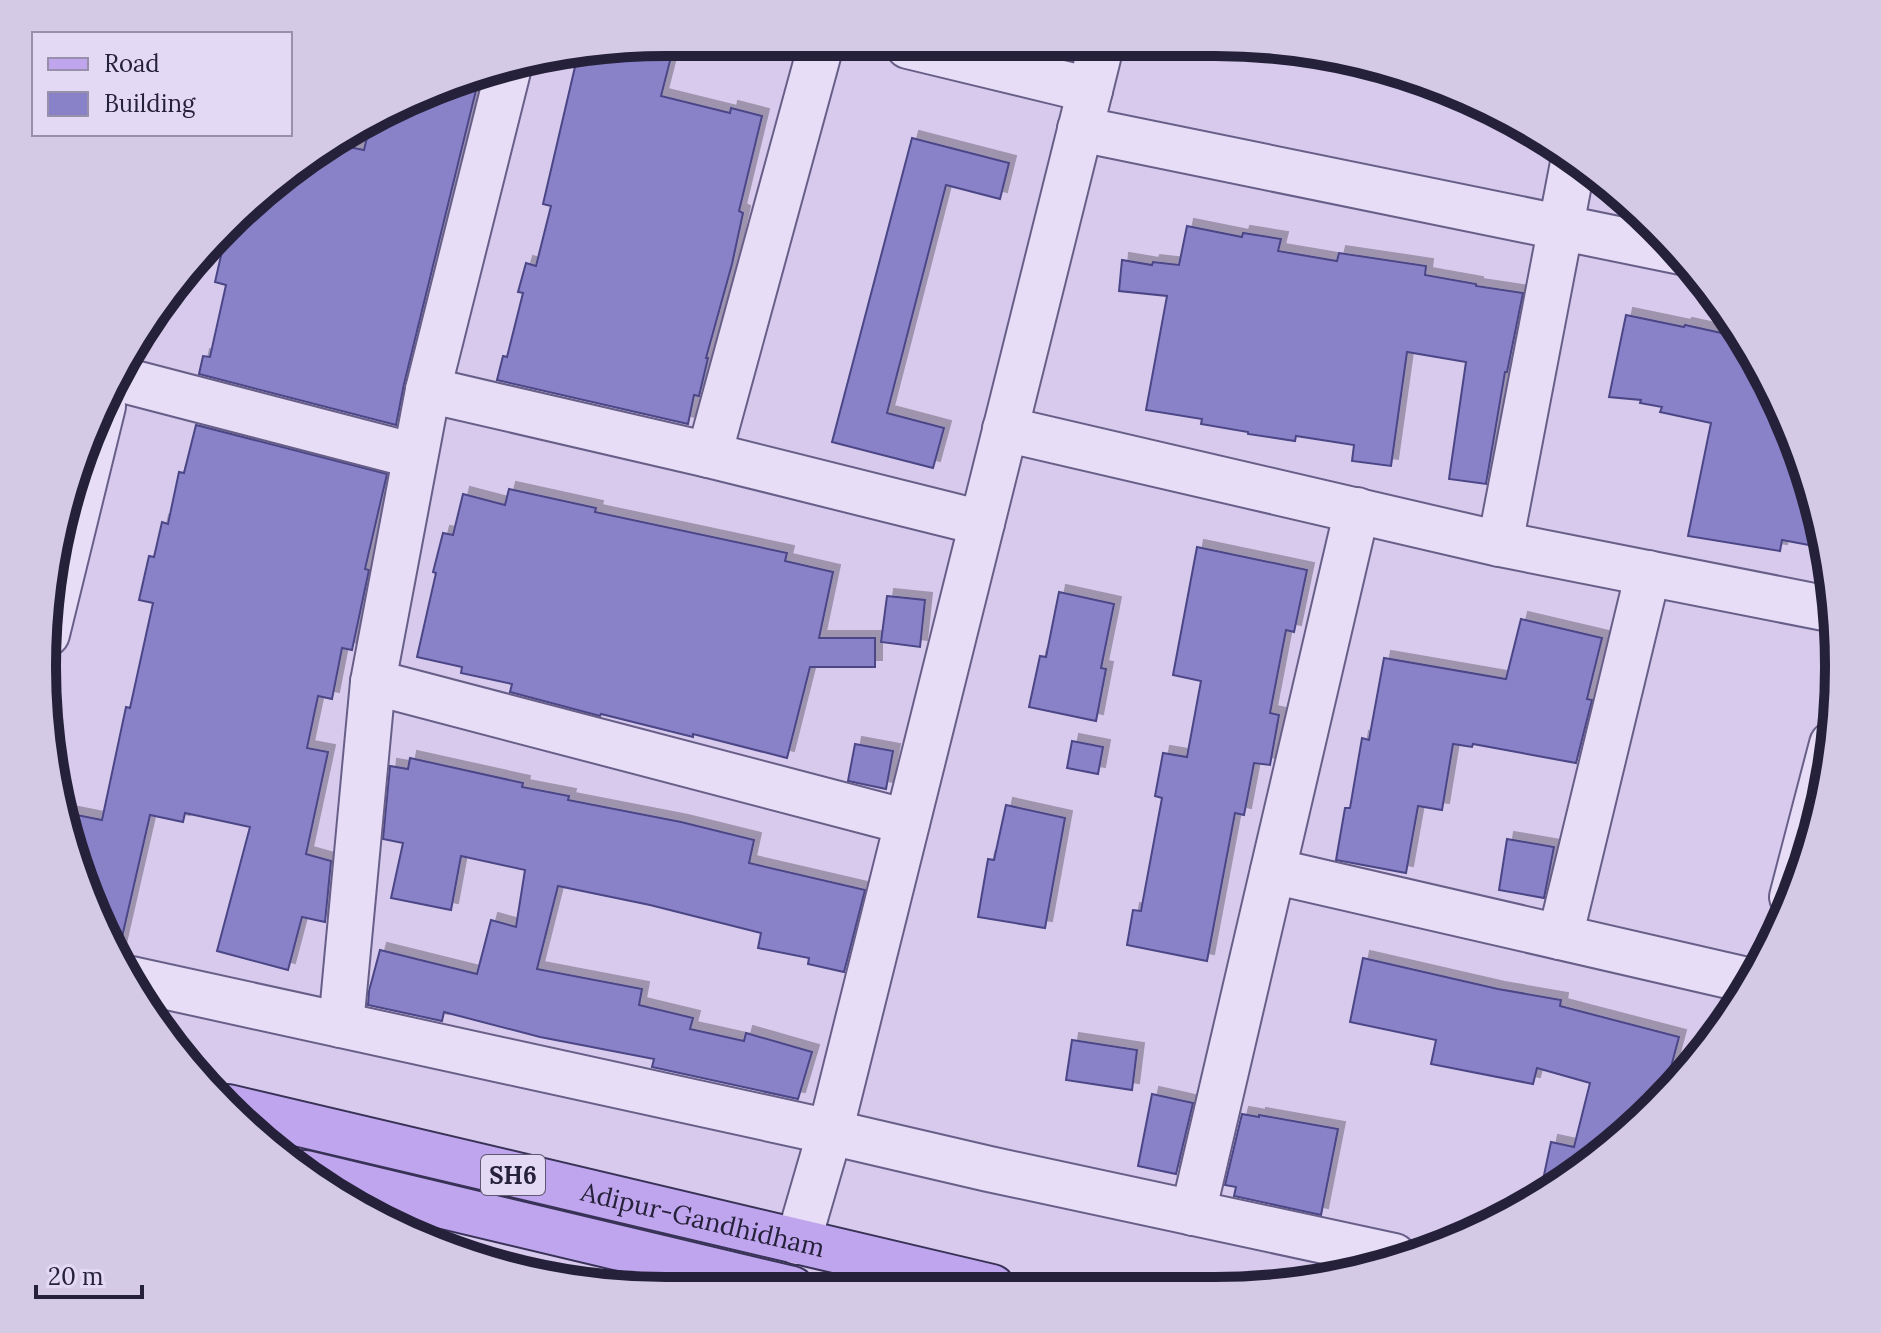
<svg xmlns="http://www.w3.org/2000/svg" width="1881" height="1333" font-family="Lora,serif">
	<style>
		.building { fill: #8982c8; stroke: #4b4686; stroke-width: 2; filter: url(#shadow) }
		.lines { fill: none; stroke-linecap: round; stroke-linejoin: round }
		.minor-casing { stroke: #685f88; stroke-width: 48 }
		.major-casing { stroke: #383257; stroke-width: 48 }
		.minor { stroke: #e7ddf7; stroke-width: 44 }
		.major { stroke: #bfa5ed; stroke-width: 44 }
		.labels { text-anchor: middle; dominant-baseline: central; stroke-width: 6; stroke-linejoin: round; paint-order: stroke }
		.shield { fill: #e4d9f4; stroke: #5f5872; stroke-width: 2 }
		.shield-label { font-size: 24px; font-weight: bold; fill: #26213a }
		.street-label { font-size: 26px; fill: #26213a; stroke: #e4d9f4 }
		.rim { fill: none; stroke: #26213a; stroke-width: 10 }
	</style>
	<defs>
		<filter id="shadow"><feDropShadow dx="7" dy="-7" stdDeviation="0" flood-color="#0004"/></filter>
	</defs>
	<rect width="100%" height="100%" fill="#d7caed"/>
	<g class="building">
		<path d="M642,45L672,53L661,96L730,113L731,108L762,116L739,211L743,213L732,264L706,358H708L699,396L694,395L688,424L497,380L503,356L507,357L523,293L518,292L526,263L536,266L551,206L543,204L578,54Z"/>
		<path d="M480,74L404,384L396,425L199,374L203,356L210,357L226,285L215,282L227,229L320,147L329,143L364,150L370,124Z"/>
		<path d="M912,138L1009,163L1000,199L946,185L887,413L944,428L933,468L832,442Z"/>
		<path d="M1187,226L1242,237L1243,233L1281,239L1278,251L1337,261L1339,253L1426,266L1425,275L1476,284V286L1523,293L1507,372H1505L1486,484L1449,479L1466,362L1407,352L1391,466L1352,461L1354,445L1296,436L1295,441L1248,434V432L1201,424L1202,419L1146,410L1167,296L1119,291L1122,260L1152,265L1153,262L1179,265Z"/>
		<path d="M1626,315L1684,327L1685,325L1744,338L1755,354L1806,465L1825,548L1782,540L1780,551L1688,536L1711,423L1660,412L1662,407L1640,403L1641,400L1609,397Z"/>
		<path d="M196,425L387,474L365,569L369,570L352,650L342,648L332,699L318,696L307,748L328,752L306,854L331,861L325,922L302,917L288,970L217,951L250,827L185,813L183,822L150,815L117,959L106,942L67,813L102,820L126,707L130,708L153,603L139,600L149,556L154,557L162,522L168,524L179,472L184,473Z"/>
		<path d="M509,489L596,508L595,512L787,553L785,561L833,572L819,638H875V667H810L787,758L693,734V737L601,714L600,716L510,692L512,684L461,673L462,667L417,657L436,573L433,572L443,533L453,535L463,494L505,505Z"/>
		<path d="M1197,547L1307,570L1294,632L1286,630L1270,713L1279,715L1270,765L1254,763L1244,815L1235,813L1207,961L1127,945L1133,910L1141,911L1162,798L1155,796L1163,753L1187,757L1201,681L1173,675Z"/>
		<path d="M1059,592L1114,604L1101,668L1106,669L1096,721L1029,707L1040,656L1046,657Z"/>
		<path d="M887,596L925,600L920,647L881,642Z"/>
		<path d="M1521,619L1602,638L1587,699L1592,700L1576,763L1473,744L1472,747L1453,744L1442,810L1418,806L1406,873L1336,860L1345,808H1350L1362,738L1369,740L1384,658L1506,679Z"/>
		<path d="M1072,741L1103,747L1098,774L1067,768Z"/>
		<path d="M855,744L893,751L886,789L848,781Z"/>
		<path d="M410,758L523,783L522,787L569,796L568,800L681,822L754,840L749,863L865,890L844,972L808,964L809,958L758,948L761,933L650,905L558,886L537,969L642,989L639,1005L693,1018L690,1029L744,1041L746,1033L812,1052L798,1099L652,1067L654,1059L540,1037L444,1012L442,1021L368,1005L369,991L380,950L477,974L491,920L516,927L525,870L461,856L451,910L391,898L403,843L383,839L390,766L408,769Z"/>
		<path d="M1006,805L1065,818L1045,928L978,917L988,859L994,860Z"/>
		<path d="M1507,839L1554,847L1544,898L1499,890Z"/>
		<path d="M1363,958L1498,989L1561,1000L1560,1006L1679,1037L1663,1097L1627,1136L1540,1194L1551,1142L1574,1147L1590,1083L1537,1068L1533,1084L1431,1064L1436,1040L1350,1022Z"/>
		<path d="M1072,1040L1137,1050L1132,1090L1066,1080Z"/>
		<path d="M1152,1094L1193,1103L1176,1174L1138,1166Z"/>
		<path d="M1242,1114L1259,1117V1115L1338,1129L1321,1215L1234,1196L1236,1187L1225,1185Z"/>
	</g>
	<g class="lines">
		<defs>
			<g id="minor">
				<path d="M908,46L1090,90"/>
				<path d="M1080,129L1681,252"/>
				<path d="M119,379L415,456"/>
				<path d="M428,390L709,455L982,523"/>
				<path d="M1005,429L1500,544L1834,610"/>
				<path d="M709,455L821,45"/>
				<path d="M1500,544L1573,163"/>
				<path d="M47,634L103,406"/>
				<path d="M373,682L907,822"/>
				<path d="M1273,871L1751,981"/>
				<path d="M1792,897L1832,744"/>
				<path d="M1560,937L1648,573"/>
				<path d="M131,979L830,1132L989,1169L1394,1256"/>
				<path d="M341,1025L373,682L428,390L510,63"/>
				<path d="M1193,1213L1357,510"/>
				<path d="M395,1229L403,1197"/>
				<path d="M798,1242L830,1132L1100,50"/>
			</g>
			<g id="major">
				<path id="s1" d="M228,1107L992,1287"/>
				<path d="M305,1173L792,1289"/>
			</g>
		</defs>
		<use href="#minor" class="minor-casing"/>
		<use href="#major" class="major-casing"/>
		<use href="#minor" class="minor"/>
		<use href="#major" class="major"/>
	</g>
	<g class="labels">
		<rect class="shield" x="481" y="1155" width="64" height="40" rx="6"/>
		<g class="shield-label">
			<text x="513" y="1175">SH6</text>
		</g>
		<g class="street-label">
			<text stroke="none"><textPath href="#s1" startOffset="488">Adipur-Gandhidham</textPath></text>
		</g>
	</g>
	<path d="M0 0H1881V1333H0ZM666 56H1215A610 610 0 0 1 1825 666V667A610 610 0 0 1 1215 1277H666A610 610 0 0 1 56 667V666A610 610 0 0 1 666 56Z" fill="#d5cae5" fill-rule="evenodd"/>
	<path class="rim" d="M666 56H1215A610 610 0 0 1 1825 666V667A610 610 0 0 1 1215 1277H666A610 610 0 0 1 56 667V666A610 610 0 0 1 666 56Z"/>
	<rect x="32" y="32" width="260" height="104" fill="#e4d9f4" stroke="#988faa" stroke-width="2"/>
	<rect x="48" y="58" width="40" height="12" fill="#bfa5ed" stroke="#988faa" stroke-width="2"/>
	<text x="104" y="72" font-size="24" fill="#26213a">Road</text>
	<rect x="48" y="92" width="40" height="24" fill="#8982c8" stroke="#988faa" stroke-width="2"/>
	<text x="104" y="112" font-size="24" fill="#26213a">Building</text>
	<path d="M36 1285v12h106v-12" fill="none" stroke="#26213a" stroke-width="4"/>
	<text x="48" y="1285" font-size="24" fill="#26213a" stroke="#e4d9f4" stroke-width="6" paint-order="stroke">20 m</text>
</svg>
